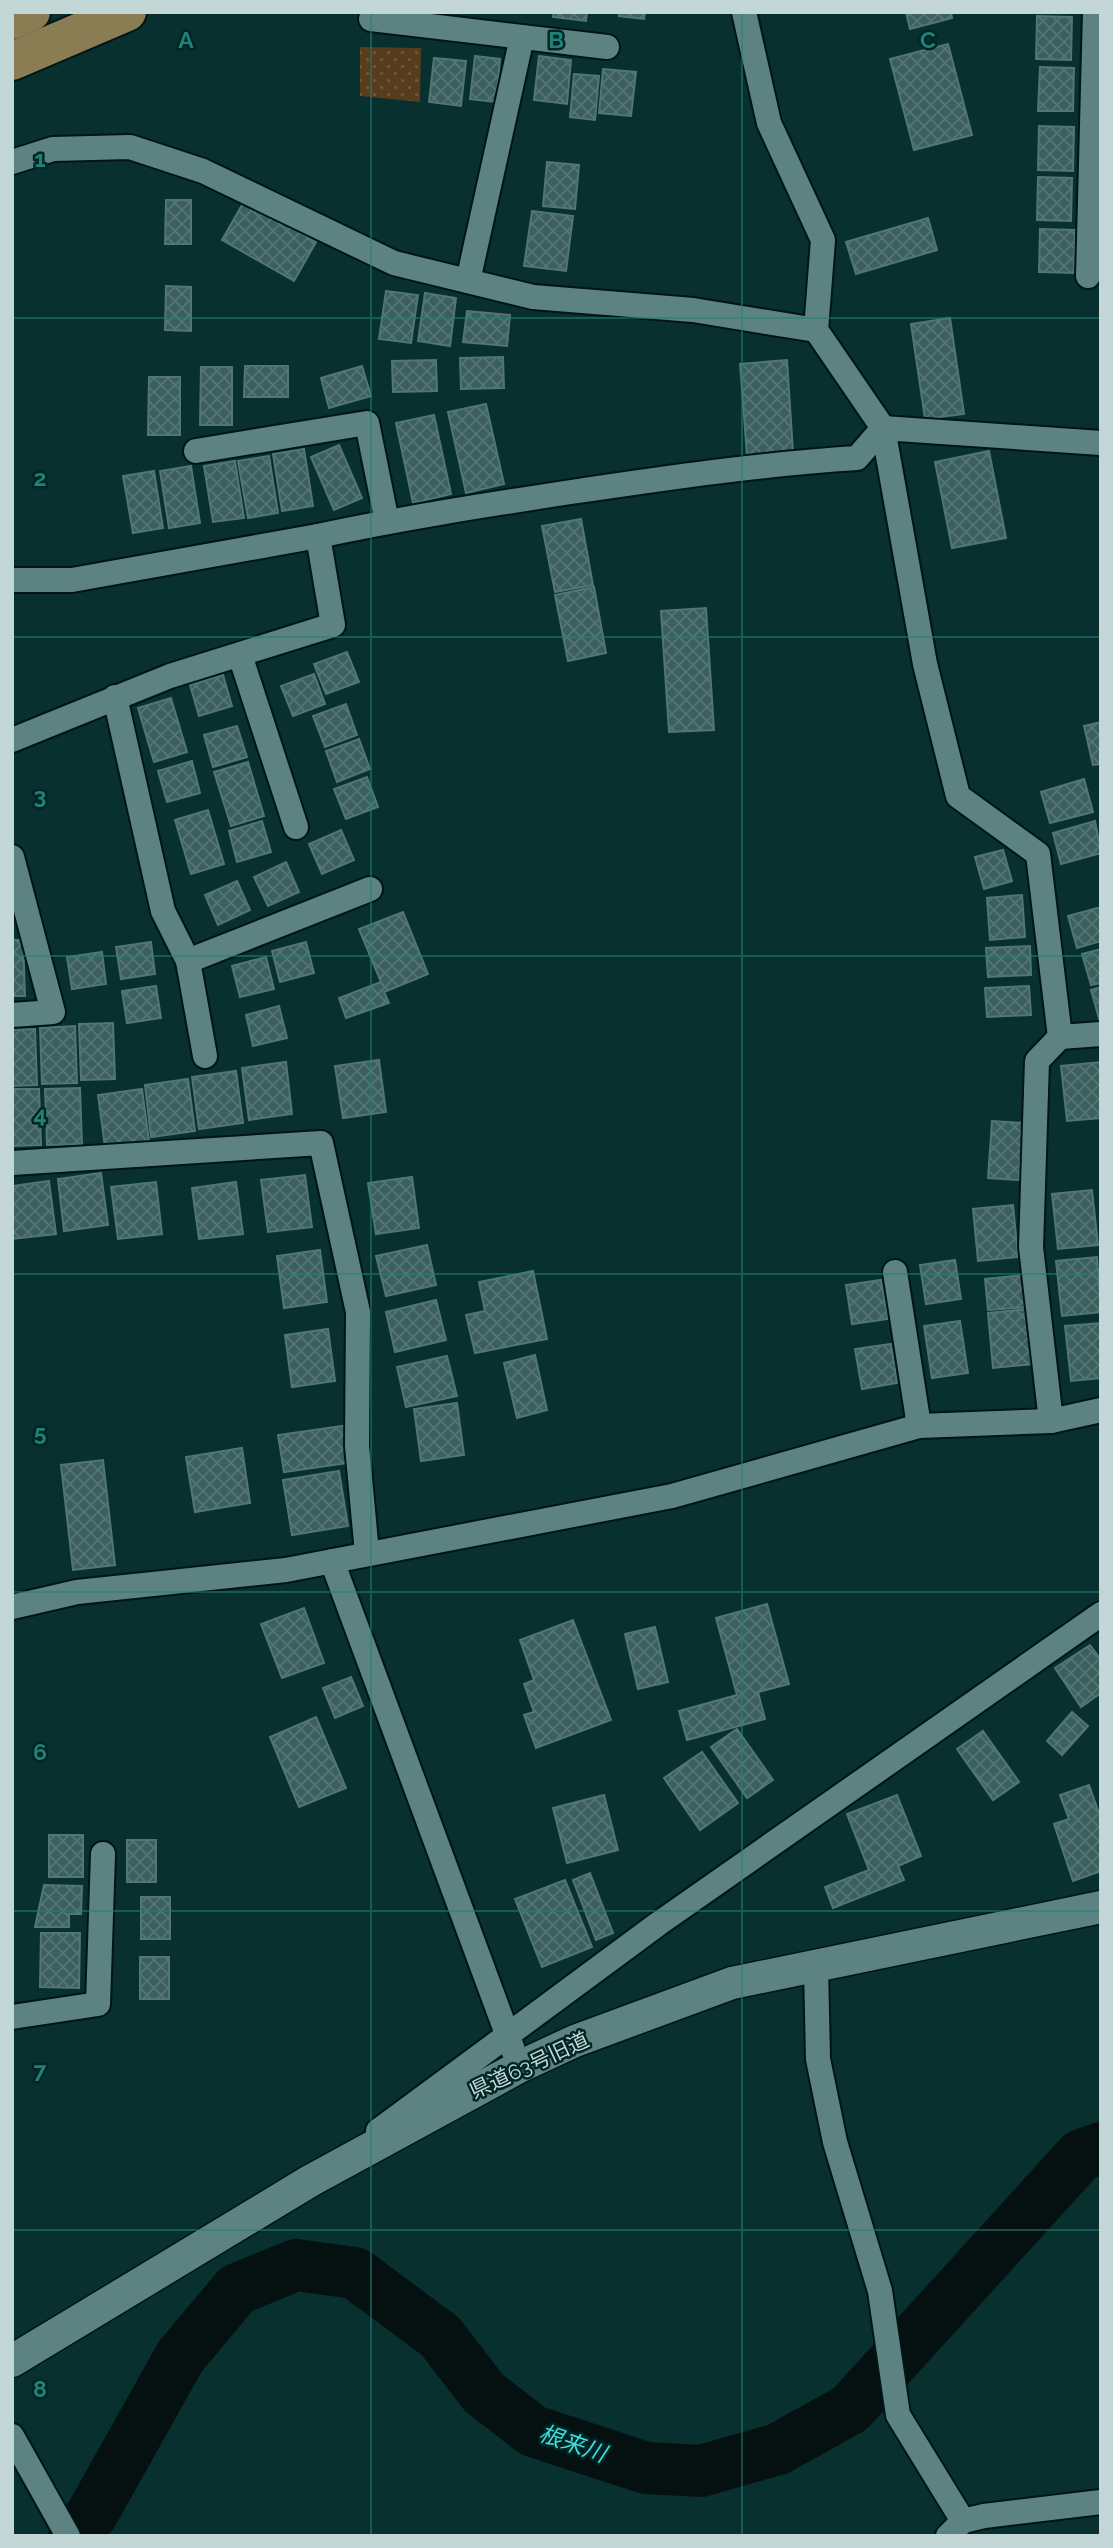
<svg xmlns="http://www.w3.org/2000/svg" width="1113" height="2548" font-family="Raleway,'Noto Sans JP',sans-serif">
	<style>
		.park { fill: url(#park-dots) }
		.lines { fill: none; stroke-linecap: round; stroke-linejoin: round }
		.river { stroke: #051111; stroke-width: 52 }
		.building { fill: url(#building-cross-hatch); stroke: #507675; stroke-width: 2 }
		.minor-casing { stroke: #001616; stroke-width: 28 }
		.tertiary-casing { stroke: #001616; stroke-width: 35 }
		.primary-casing { stroke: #001616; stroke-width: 42 }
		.minor { stroke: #5c8382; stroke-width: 24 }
		.tertiary { stroke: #5c8382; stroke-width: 32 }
		.primary { stroke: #8a7c53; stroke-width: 38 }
		.grid { fill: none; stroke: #218078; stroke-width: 2; stroke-opacity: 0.55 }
		.labels { text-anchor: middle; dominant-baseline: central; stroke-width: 5; stroke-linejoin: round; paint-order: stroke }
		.street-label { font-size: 21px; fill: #c3d7d6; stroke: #002625 }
		.water-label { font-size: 23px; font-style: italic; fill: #3fdddb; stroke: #002625 }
		.grid-label { font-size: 23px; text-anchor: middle; font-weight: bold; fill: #218078; stroke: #002625; stroke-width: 5; stroke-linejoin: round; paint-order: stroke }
	</style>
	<defs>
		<pattern id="park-dots" width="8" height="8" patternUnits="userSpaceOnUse" patternTransform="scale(1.75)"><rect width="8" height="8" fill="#573d1c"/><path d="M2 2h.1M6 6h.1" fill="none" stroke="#6e583c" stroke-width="1.8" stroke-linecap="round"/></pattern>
		<pattern id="building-cross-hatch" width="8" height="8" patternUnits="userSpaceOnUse" patternTransform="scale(1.75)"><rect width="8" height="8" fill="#3a5f5e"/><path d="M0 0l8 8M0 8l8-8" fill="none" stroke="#557574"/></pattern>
	</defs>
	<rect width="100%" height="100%" fill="#07302f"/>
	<path class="park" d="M360,47L421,48L420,102L360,96Z"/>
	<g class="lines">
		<path class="river" d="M74,2536L92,2514L180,2357L237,2289L296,2265L355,2273L440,2336L484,2393L533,2431L646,2468L701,2471L778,2449L850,2409L1081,2155L1101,2148"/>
	</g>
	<g class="building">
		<path d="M554,12H587L586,21L553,17Z"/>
		<path d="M619,12H645L644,19L619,16Z"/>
		<path d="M906,12H951L952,18L910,29Z"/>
		<path d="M1037,16L1072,17L1071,60L1036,59Z"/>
		<path d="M948,44L972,135L914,150L890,59Z"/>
		<path d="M475,56L500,59L496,102L470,99Z"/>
		<path d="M539,56L571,60L567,104L534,100Z"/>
		<path d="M434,58L466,61L461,106L429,102Z"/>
		<path d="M1040,67L1074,68L1073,111H1038Z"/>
		<path d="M603,69L636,72L631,116L599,113Z"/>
		<path d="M574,74L599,76L595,120L570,117Z"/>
		<path d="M1039,126L1074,127L1073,171L1038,170Z"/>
		<path d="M547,162L579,165L575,209L543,206Z"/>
		<path d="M1038,177L1072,178L1071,221L1037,220Z"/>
		<path d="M166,200H191V244H165Z"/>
		<path d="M245,200L316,242L294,281L222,240Z"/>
		<path d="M532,211L573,216L566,271L524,266Z"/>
		<path d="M928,218L937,250L856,274L846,242Z"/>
		<path d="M1040,229L1075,230L1074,273L1039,272Z"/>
		<path d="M166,286L191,287V331L165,330Z"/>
		<path d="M386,291L418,295L411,343L379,339Z"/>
		<path d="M425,293L456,298L450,346L418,341Z"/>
		<path d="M467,311L510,315L507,346L463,342Z"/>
		<path d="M950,318L964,414L925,419L911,324Z"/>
		<path d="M503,357L504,388L461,389L460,358Z"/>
		<path d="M436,360L437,391L393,392L392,361Z"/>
		<path d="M787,360L793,452L747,455L740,364Z"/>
		<path d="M245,366H288V397H244Z"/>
		<path d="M362,366L371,396L329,408L321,378Z"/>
		<path d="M201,367H232V425H200Z"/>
		<path d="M149,377H180V435H148Z"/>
		<path d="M486,404L504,484L466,493L448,412Z"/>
		<path d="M434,415L451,494L413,503L396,423Z"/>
		<path d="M339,445L362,498L334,510L311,457Z"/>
		<path d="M304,449L313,506L282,511L273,454Z"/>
		<path d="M989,451L1006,538L952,548L935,462Z"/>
		<path d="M269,456L278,513L248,518L238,461Z"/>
		<path d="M235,461L244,518L213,522L204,466Z"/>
		<path d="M191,466L200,523L169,528L160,471Z"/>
		<path d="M154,471L163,528L133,533L123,476Z"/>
		<path d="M581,519L593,585L555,592L542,526Z"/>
		<path d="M594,587L606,653L568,661L555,595Z"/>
		<path d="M706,608L714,730L669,732L661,611Z"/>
		<path d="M347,652L359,682L326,694L314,664Z"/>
		<path d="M314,674L325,704L293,716L281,686Z"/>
		<path d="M223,675L232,706L199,716L190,685Z"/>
		<path d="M171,698L187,752L154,762L138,708Z"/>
		<path d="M346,704L357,735L325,747L313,716Z"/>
		<path d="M1101,722V764L1093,765L1084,726Z"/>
		<path d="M237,726L247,757L213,767L204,735Z"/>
		<path d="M359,739L370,769L337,782L326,751Z"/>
		<path d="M192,761L200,793L167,802L158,771Z"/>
		<path d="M248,762L264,816L231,826L214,772Z"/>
		<path d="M367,777L378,807L346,819L334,789Z"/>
		<path d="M1084,779L1093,812L1050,823L1041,792Z"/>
		<path d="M208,810L224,864L191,874L175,820Z"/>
		<path d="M262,821L271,852L237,862L229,831Z"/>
		<path d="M1095,821L1101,853L1061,864L1053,833Z"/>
		<path d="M341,830L354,860L322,874L309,844Z"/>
		<path d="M1003,850L1012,881L984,889L975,857Z"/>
		<path d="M286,862L299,892L268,906L254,877Z"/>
		<path d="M237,881L250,910L218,925L205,895Z"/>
		<path d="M1022,895L1025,937L990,940L987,898Z"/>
		<path d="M1101,907V941L1077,948L1068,916Z"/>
		<path d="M403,912L428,974L384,992L389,1003L346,1018L339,998L381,982L359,929Z"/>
		<path d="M12,940H23L25,996H12Z"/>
		<path d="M151,942L155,974L121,979L116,947Z"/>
		<path d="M306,942L314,973L280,982L272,951Z"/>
		<path d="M1030,946L1031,975L988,977L986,948Z"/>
		<path d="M1101,949V983L1091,985L1082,954Z"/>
		<path d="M102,952L106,984L72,989L67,957Z"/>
		<path d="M266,957L274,989L240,997L232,966Z"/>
		<path d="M156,986L161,1018L127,1023L122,991Z"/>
		<path d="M1029,986L1031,1015L987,1017L985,988Z"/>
		<path d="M1101,987V1021L1100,1022L1091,990Z"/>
		<path d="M279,1006L287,1038L253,1046L246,1015Z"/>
		<path d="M113,1023L115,1079L81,1080L79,1024Z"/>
		<path d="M75,1026L77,1083L42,1084L40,1028Z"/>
		<path d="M35,1029L37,1085L12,1086V1030Z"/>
		<path d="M379,1060L386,1112L343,1118L335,1066Z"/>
		<path d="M286,1062L292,1114L249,1120L242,1068Z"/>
		<path d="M1101,1062V1118L1067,1121L1061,1066Z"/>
		<path d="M236,1071L243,1123L199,1129L192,1077Z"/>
		<path d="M188,1079L195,1131L151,1137L145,1085Z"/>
		<path d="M80,1088L82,1144L47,1145L45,1089Z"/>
		<path d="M12,1089H39L41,1145L12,1146Z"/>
		<path d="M142,1089L149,1141L105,1147L98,1095Z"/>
		<path d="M992,1121L1023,1123L1019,1180L988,1178Z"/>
		<path d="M101,1173L108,1225L64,1231L58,1179Z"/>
		<path d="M305,1175L312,1227L268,1232L261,1180Z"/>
		<path d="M412,1177L419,1228L376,1234L368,1183Z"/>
		<path d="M49,1181L56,1234L12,1239V1186Z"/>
		<path d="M156,1182L162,1234L118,1239L111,1187Z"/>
		<path d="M236,1182L243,1234L199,1239L192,1188Z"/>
		<path d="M1092,1190L1098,1245L1058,1249L1052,1194Z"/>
		<path d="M1013,1205L1018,1257L978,1261L973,1209Z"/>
		<path d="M427,1245L436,1285L386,1296L376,1256Z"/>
		<path d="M320,1250L327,1302L284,1308L277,1256Z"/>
		<path d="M1097,1257L1101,1312L1062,1316L1056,1261Z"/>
		<path d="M955,1260L961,1299L926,1304L920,1265Z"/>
		<path d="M533,1271L547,1339L475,1353L466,1315L485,1311L479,1282Z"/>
		<path d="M1025,1275L1028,1307L988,1310L985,1279Z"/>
		<path d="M881,1280L888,1319L852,1324L846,1285Z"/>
		<path d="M436,1300L446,1340L395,1352L386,1312Z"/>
		<path d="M1029,1309L1034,1364L993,1368L988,1313Z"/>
		<path d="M960,1321L968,1373L932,1378L924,1326Z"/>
		<path d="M1101,1323V1378L1071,1381L1065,1326Z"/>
		<path d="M328,1329L335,1381L292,1387L285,1335Z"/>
		<path d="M891,1344L897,1383L862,1389L855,1349Z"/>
		<path d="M535,1355L547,1410L517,1418L504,1363Z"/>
		<path d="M447,1356L457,1396L406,1407L397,1367Z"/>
		<path d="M457,1403L464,1455L421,1461L414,1409Z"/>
		<path d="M343,1426L348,1463L284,1472L278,1435Z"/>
		<path d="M242,1448L250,1503L195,1512L186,1457Z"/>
		<path d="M103,1460L115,1565L73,1570L61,1465Z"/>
		<path d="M339,1471L348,1526L292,1535L283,1480Z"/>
		<path d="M767,1604L789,1684L758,1692L765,1719L687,1740L679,1711L737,1695L716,1618Z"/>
		<path d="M304,1608L324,1663L282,1678L261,1624Z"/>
		<path d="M573,1620L611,1720L536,1748L524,1715L534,1712L524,1684L534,1680L520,1640Z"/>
		<path d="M655,1627L668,1682L638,1689L625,1634Z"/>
		<path d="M1090,1645L1101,1660V1693L1081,1707L1055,1668Z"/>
		<path d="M351,1677L363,1706L335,1718L323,1688Z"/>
		<path d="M1072,1712L1088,1726L1062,1755L1047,1741Z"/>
		<path d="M316,1717L346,1788L299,1807L270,1737Z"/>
		<path d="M737,1729L773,1780L747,1798L711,1747Z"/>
		<path d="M983,1731L1019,1782L993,1800L957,1749Z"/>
		<path d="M702,1752L738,1803L700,1830L664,1778Z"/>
		<path d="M1089,1785L1101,1819V1871L1073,1881L1054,1824L1069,1819L1060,1795Z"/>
		<path d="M604,1795L618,1850L567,1863L553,1808Z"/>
		<path d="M897,1795L921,1856L898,1866L904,1880L833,1908L825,1887L869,1870L847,1814Z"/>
		<rect x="49" y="1835" width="34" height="42"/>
		<rect x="127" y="1840" width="29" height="42"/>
		<path d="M590,1873L613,1933L596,1940L573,1880Z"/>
		<path d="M565,1880L592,1947L542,1967L515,1899Z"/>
		<path d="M44,1885L82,1886L81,1914H69V1927H35Z"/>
		<rect x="141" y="1897" width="29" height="42"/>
		<path d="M41,1933H80L79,1988L40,1987Z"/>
		<rect x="140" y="1957" width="29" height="42"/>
	</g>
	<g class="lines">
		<defs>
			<g id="minor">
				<path d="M744,12L769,123L823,240L816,330L883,428L925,664L958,796L1038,854L1060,1037L1101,1034"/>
				<path d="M371,19L607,47"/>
				<path d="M12,162L53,149L130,147L203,171L394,263L533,297L693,310L816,330"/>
				<path d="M1088,276L1095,12"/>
				<path d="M468,281L522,37"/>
				<path d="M883,428L1101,443"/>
				<path d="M196,451L367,423L387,522"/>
				<path d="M12,580H72L318,536"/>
				<path d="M240,655L296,827"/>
				<path d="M115,697L163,911L188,961L205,1056"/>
				<path d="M12,740L170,676L333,625L318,536C402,518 486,505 571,492C666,478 761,464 857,458L883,428"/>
				<path d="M12,857L53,1012L12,1015"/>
				<path d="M188,961L370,889"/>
				<path d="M12,1163L321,1143L358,1312L357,1446L367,1553"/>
				<path d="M895,1272L919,1426"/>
				<path d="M1051,1421L1031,1247L1037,1061L1060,1037"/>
				<path d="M332,1561L513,2050"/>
				<path d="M12,1607L77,1592L286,1570L672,1496L919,1426L1051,1421L1101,1410"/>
				<path d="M816,1967L818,2059L835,2142L880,2291L898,2415L963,2521"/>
				<path d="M12,2017L98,2004L103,1854"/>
				<path d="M378,2131L658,1924L1101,1614"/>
				<path d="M12,2436L68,2536"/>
				<path d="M948,2536L963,2521L984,2516L1101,2502"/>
			</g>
			<path id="tertiary" d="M12,2361L310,2181L519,2067L575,2041L732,1983L1101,1907"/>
			<g id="primary">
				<path d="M12,20L31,12"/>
				<path d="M12,61L127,12"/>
			</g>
		</defs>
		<use href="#minor" class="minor-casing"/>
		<use href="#tertiary" class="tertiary-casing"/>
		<use href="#primary" class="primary-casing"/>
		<use href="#minor" class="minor"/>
		<use href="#tertiary" class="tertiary"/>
		<use href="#primary" class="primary"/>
	</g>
	<path class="grid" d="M371,12V2536M742,12V2536M12,318H1101M12,637H1101M12,956H1101M12,1274H1101M12,1592H1101M12,1911H1101M12,2230H1101"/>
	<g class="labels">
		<g class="street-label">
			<text transform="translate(529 2065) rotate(-25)">県道63号旧道</text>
		</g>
		<g class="water-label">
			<text transform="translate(573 2443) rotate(19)">根来川</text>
		</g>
	</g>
	<g class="grid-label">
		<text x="186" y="48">A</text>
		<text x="556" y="48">B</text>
		<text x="928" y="48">C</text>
		<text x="40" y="167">1</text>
		<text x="40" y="486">2</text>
		<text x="40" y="804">3</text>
		<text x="40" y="1123">4</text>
		<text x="40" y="1441">5</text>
		<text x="40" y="1760">6</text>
		<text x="40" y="2078">7</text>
		<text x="40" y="2397">8</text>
	</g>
	<rect width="1113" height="2548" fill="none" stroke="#c3d7d6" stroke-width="28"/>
</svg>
